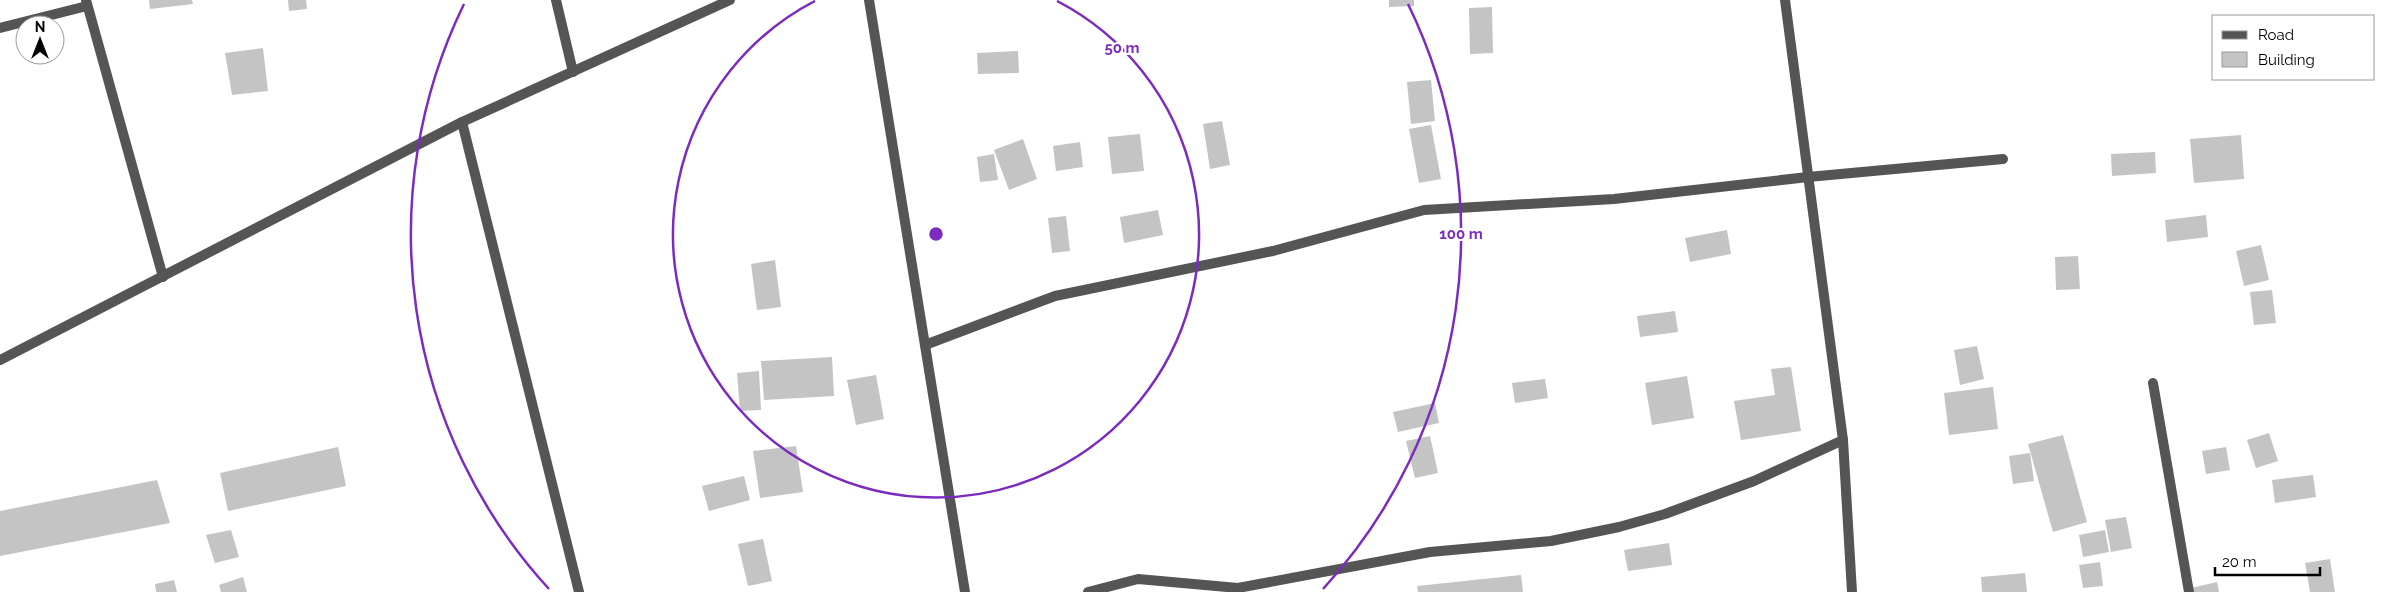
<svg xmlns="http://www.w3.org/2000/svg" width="2390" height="592" font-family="Raleway,sans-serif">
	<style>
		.building { fill: #c4c4c4 }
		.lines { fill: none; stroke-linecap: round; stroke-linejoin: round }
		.street { stroke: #555; stroke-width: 10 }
		.ring { fill: none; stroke: #7b2cbf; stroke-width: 2.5 }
		.centre { fill: #7b2cbf; stroke: #fff; stroke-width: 2.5 }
		.ring-label { font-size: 15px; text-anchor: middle; font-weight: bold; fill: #7b2cbf; stroke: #fff; stroke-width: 4; stroke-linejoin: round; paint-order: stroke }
	</style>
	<rect width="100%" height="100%" fill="#fff"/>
	<g class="building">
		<path d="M149,0H192L193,4L150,9Z"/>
		<path d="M288,0H306L307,9L289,11Z"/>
		<path d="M1389,0H1414V6L1389,7Z"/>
		<path d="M1492,7L1493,53L1470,54L1469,8Z"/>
		<path d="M263,48L268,91L232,95L225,53Z"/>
		<path d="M1018,51L1019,73L978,74L977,53Z"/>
		<path d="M1431,80L1435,121L1411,124L1407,82Z"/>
		<path d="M1222,121L1230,165L1210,169L1203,124Z"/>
		<path d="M1431,125L1441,179L1419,183L1409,129Z"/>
		<path d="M1140,134L1144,171L1112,174L1108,137Z"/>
		<path d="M2241,135L2244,179L2194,183L2190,139Z"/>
		<path d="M1023,139L1037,179L1009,190L994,150Z"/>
		<path d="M1080,142L1083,167L1056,171L1053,146Z"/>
		<path d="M2155,152L2156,173L2112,176L2111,154Z"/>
		<path d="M994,154L998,180L980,182L977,157Z"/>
		<path d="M1158,210L1163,235L1124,243L1120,217Z"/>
		<path d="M2206,215L2208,237L2167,242L2165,220Z"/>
		<path d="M1066,216L1070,251L1052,253L1048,218Z"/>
		<path d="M1727,230L1731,254L1690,262L1685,238Z"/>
		<path d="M2261,245L2269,280L2244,286L2236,251Z"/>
		<path d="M2078,256L2080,289L2056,290L2055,257Z"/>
		<path d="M775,260L781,307L757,310L751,264Z"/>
		<path d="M2272,290L2276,323L2254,325L2250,292Z"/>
		<path d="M1675,311L1678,332L1640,337L1637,316Z"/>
		<path d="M1977,346L1984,379L1960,385L1954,350Z"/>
		<path d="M832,357L834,396L764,400L761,361Z"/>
		<path d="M1791,367L1801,431L1741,440L1734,401L1775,395L1771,369Z"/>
		<path d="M759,371L761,410L740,411L737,373Z"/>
		<path d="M876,375L884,419L856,425L847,380Z"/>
		<path d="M1687,376L1694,418L1652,425L1645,383Z"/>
		<path d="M1545,379L1548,398L1515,403L1512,383Z"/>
		<path d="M1993,387L1998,429L1949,435L1944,393Z"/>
		<path d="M1435,403L1439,423L1398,432L1393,412Z"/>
		<path d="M2269,433L2278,461L2256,468L2247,440Z"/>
		<path d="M2063,435L2087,522L2053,532L2028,444Z"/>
		<path d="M1430,436L1438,473L1415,478L1406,441Z"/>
		<path d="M796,446L803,492L760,498L753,451Z"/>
		<path d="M338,447L346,486L228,511L220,473Z"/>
		<path d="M2226,447L2230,470L2206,474L2202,451Z"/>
		<path d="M2030,453L2034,481L2013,484L2009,456Z"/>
		<path d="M2313,475L2316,497L2275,503L2272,480Z"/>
		<path d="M744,476L750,500L709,511L702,486Z"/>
		<path d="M157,480L170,523L0,556V511Z"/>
		<path d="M2126,517L2132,548L2111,552L2105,520Z"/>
		<path d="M231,530L239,557L215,563L206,535Z"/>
		<path d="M2105,530L2109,552L2083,557L2079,535Z"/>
		<path d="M763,539L772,581L748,586L738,544Z"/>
		<path d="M1669,543L1672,565L1628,571L1624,550Z"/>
		<path d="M2330,559L2335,592H2310L2305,563Z"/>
		<path d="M2100,562L2103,586L2083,588L2079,565Z"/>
		<path d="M2025,573L2027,592H1982L1981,577Z"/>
		<path d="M1521,575L1523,592H1418L1417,586Z"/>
		<path d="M243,577L247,592H221L219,585Z"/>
		<path d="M174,580L177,592H156L155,584Z"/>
		<path d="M2217,582L2219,592H2192L2191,588Z"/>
	</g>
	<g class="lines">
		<g class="street">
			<path d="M86,0L163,277"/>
			<path d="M556,0L573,72"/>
			<path d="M869,0L965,592"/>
			<path d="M1785,0L1843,440L1852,592"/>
			<path d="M0,28L87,6"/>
			<path d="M462,122L579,592"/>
			<path d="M925,345L1055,296L1273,251L1424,210L1614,199L1808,177L2003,159"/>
			<path d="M0,360L462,122L730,0"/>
			<path d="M2153,383L2189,592"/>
			<path d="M1088,592L1138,579L1238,588L1430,552L1551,541L1619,527L1665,514L1754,481L1843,440"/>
		</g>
	</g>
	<g class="ring">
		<path d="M1057 1A263 263 0 1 1 815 1"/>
		<path d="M549 589A525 525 0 0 1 464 4M1408 4A525 525 0 0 1 1323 589"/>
	</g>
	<circle cx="936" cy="234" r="8" class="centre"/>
	<g class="ring-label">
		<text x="1122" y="53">50 m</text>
		<text x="1461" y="239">100 m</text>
	</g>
	<rect x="2212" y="15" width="162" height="65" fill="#ffffff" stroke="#999999"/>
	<rect x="2222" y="31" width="25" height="8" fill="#555555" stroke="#999999"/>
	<text x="2258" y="40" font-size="15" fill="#000000">Road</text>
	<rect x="2222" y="52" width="25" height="15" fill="#c4c4c4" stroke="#999999"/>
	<text x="2258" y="65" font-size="15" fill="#000000">Building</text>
	<g transform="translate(40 40)"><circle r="24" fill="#ffffff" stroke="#999999"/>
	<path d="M0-4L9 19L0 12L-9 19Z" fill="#000000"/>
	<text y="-8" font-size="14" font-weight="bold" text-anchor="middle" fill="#000000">N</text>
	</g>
	<path d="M2215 567v8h105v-8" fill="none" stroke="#000000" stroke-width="2.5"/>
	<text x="2222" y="567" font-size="15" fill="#000000" stroke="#ffffff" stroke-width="4" paint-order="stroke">20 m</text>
</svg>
